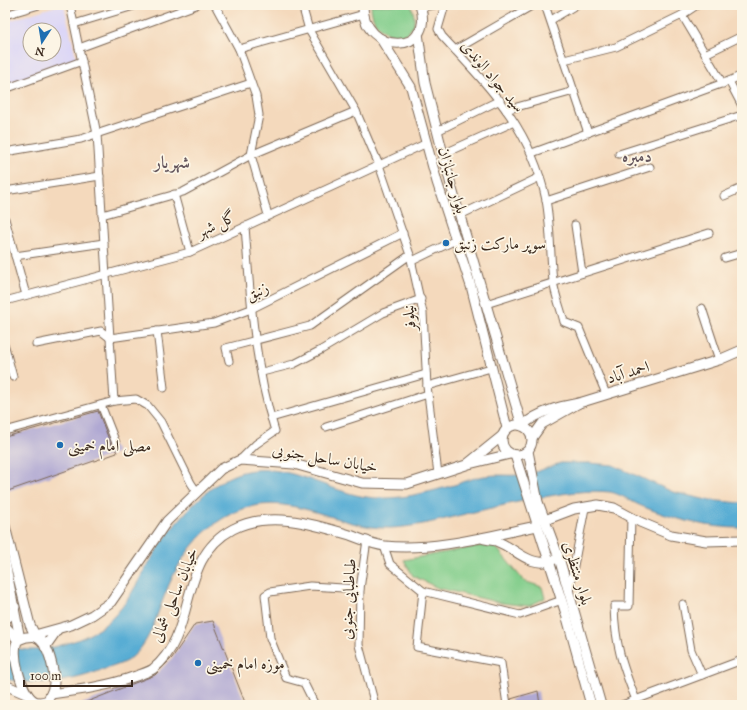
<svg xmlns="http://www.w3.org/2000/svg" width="747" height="710" font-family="'IM FELL Great Primer',Amiri,serif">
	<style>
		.built { fill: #dbd6f7; fill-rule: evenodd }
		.green { fill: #83ce8c; stroke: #5f7c55 }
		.water { fill: #58add4; stroke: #4a6c79 }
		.building { fill: #b0a9d3 }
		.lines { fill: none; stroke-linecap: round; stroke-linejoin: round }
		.minor-casing { stroke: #7c6755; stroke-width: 9 }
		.major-casing { stroke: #7c6755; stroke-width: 11 }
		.minor { stroke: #fff; stroke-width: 7 }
		.major { stroke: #fff; stroke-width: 9 }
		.poi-dot { fill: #1f6fb2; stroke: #fcf5e5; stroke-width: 1.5 }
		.labels { text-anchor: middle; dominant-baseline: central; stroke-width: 3.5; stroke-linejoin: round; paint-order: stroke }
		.street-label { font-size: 16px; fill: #3b2a1e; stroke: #fcf5e5 }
		.poi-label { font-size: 16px; fill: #3b2a1e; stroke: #fcf5e5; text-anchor: start }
		.neighbourhood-label { font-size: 17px; font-weight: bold; fill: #64565d; stroke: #fcf5e5 }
	</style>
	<rect width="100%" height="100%" fill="#fcf5e5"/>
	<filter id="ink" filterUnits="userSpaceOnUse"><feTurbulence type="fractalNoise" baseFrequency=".025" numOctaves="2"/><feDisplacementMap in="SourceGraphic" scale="8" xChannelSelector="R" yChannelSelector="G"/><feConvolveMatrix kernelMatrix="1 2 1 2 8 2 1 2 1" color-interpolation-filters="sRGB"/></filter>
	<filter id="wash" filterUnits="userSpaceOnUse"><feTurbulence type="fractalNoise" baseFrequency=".012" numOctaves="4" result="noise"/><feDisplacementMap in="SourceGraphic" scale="16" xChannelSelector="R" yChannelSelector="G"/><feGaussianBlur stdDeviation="0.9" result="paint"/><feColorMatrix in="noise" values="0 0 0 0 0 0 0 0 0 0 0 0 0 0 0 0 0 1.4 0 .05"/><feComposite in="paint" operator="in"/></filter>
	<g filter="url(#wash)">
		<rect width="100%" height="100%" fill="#f4d9bc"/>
		<path class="built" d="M59,5H64L77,61L5,85V22ZM30,30H54V54H30Z"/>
		<g class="green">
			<path d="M371,5H411C428,46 371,45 371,5Z"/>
			<path d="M485,545L495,546L524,581L542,587L545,598L529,606L501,603L438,588L413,576L404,560Z"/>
		</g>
		<path class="water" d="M561,463H589L613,465L673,492L707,500L742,503V528C708,528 676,520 644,507C633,503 621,494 610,492C591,490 574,492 555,495C523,500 492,508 461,515C438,521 414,527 391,528C341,530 294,491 243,509C205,522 180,556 166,592C156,615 151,642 131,658C122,665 107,668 96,672C67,683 35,685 5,679V646C30,652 41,651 65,644C123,627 129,593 158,548C173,525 199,495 222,481C268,453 312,484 356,495C389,503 422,494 454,485C464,482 475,477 485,476C497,474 509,476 520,475C534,474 548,467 561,463Z"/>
		<g id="blocks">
			<g class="building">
				<path d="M98,411L111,445L115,448L117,453L5,492V437Z"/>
				<path d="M213,621L246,705H79L155,675L172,658L195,624Z"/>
				<path d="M538,691L540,705H512L511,699Z"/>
			</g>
		</g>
	</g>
	<g filter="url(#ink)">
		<use href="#blocks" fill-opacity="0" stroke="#7c6755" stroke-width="1"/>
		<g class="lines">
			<defs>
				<g id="minor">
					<path d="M70,5L97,134L114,401"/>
					<path d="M215,5L239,49L256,96L259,115L251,155L268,215"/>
					<path d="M302,5L309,30L356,111L379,165L410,255L423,313L427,386L438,474"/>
					<path d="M445,5L438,29L442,36C490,88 531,128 546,200C551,227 550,254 553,281C555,295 561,309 564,322L579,328L606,394"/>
					<path d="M545,5L588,133"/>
					<path d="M421,7L434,5"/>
					<path d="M5,15L39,5"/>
					<path d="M682,15L723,84"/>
					<path d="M551,20L576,5"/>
					<path d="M74,24L137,5"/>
					<path d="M79,48L196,5"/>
					<path d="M239,49L364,14"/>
					<path d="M455,50L533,5"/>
					<path d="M705,54L742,36"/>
					<path d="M564,60L616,47L682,15L697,5"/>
					<path d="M729,81L742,106"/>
					<path d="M5,89L82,61"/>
					<path d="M506,110L574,91"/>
					<path d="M437,131L500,100"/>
					<path d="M5,152L81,139L251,83"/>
					<path d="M532,153L729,81L742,75"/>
					<path d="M443,154L514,122"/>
					<path d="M619,154L742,115"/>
					<path d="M5,191L100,176"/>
					<path d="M174,194L190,252"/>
					<path d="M724,196L742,188"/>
					<path d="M546,201L650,167"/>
					<path d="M102,215L183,192L251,155L356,111"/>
					<path d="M460,215L540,177"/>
					<path d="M5,219L26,295"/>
					<path d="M575,225L582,273"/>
					<path d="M15,256L104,243"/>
					<path d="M725,258L742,253"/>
					<path d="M412,261L456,240"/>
					<path d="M5,301L190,252L427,143"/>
					<path d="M486,304L709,233"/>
					<path d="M702,308L719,360"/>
					<path d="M157,331L164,388"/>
					<path d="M36,344L101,331L110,338L214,323L251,309L403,233"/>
					<path d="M5,347L13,377"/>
					<path d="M229,361L226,348L310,326L410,255"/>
					<path d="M262,372L294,364L321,350L383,313L421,299"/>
					<path d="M427,386L491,368"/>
					<path d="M101,405L116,443"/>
					<path d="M271,418L426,374"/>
					<path d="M326,427L428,394"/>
					<path d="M5,431L114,401L136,399L148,406L161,422L191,483L197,492"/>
					<path d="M240,460L256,444L275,431C254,365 250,295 245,226"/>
					<path d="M631,517L629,606H614C615,644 622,665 636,700"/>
					<path d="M367,540L360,589L359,645L375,705"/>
					<path d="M384,546L390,564L423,591L520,615L562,600"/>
					<path d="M423,591L417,647L501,663L507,705"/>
					<path d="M569,592L585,508"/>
					<path d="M683,604L691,650L702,675"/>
					<path d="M315,705L304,683L286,678L270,638L265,595L270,592L310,586L360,589"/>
					<path d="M622,705L742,660"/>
				</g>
				<g id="major">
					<path d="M363,5C362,55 437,57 420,5"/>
					<path d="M418,33L425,83L452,189L522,426C539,411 558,407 579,403"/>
					<path d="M381,39L411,87L437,182L471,286L507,428"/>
					<circle cx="517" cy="440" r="15"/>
					<path d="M532,438L542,424L579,403L719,360L742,350"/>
					<path d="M528,451L538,502L559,558L601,705"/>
					<path d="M515,455L566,614L591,705"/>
					<path d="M469,464L510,454"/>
					<path d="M545,520L574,509L598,505L614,508L640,522L671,535L706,541L742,540"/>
					<path d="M5,526L30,625L36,637"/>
					<path d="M484,539C488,540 492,540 496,541C516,548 530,569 553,560"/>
					<path d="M5,562L20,639"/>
					<path d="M5,620L12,613L15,607"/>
					<path d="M5,626L18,640"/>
					<path d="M35,635L71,625L92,615L111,602L167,521L221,469L240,460L294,464L362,483L407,484L466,465L502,436"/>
					<path d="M26,637C29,637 33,636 36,637C49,642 54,671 54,682C54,689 51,694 48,700C43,702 37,703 33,700C21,691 10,652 18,640Z"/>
					<path d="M45,647L57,630"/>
					<path d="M5,685L28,695"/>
					<path d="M51,694C80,690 109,686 136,676C141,674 149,672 153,669C199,632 176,559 233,529C269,510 314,524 350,535C361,539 373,545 385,546C435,551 488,536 537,526"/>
				</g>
			</defs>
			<use href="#minor" class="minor-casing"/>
			<use href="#major" class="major-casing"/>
			<use href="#minor" class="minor"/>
			<use href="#major" class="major"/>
		</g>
	</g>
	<g class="poi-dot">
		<circle cx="446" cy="243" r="4"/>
		<circle cx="60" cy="445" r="4"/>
		<circle cx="198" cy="663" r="4"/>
	</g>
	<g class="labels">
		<g class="street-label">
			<text transform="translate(493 76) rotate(50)">سید جواد الوندی</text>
			<text transform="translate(453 180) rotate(74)">بلوار جانبازان</text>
			<text transform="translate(216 224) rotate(-25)">گل شهر</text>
			<text transform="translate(257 291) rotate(-25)">زنبق</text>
			<text transform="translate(409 318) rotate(-96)">نیلوفر</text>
			<text transform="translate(628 372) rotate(-17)">احمد آباد</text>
			<text transform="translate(325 458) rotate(10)">خیابان ساحل جنوبی</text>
			<text transform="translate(578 573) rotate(73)">بلوار منتظری</text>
			<text transform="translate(174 595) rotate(-68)">خیابان ساحلی شمالی</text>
			<text transform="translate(348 599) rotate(-87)">طباطبایی جنوبی</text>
		</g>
		<g class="poi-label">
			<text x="454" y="243">سوپر مارکت زنبق</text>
			<text x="68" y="445">مصلی امام خمینی</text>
			<text x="206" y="663">موزه امام خمینی</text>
		</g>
		<g class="neighbourhood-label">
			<text x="637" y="156">دمبره</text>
			<text x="172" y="162">شهریار</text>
		</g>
	</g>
	<rect width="747" height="710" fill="none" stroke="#fcf5e5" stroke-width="20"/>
	<g transform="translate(42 42) rotate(192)"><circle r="19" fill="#fcf5e5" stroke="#afa495"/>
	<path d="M0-3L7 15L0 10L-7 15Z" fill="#1f6fb2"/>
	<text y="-6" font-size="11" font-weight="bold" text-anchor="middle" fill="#3b2a1e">N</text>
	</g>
	<path d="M24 680v6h108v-6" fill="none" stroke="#3b2a1e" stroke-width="2"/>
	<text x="30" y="680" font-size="12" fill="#3b2a1e" stroke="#fcf5e5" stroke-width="3" paint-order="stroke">100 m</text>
</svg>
